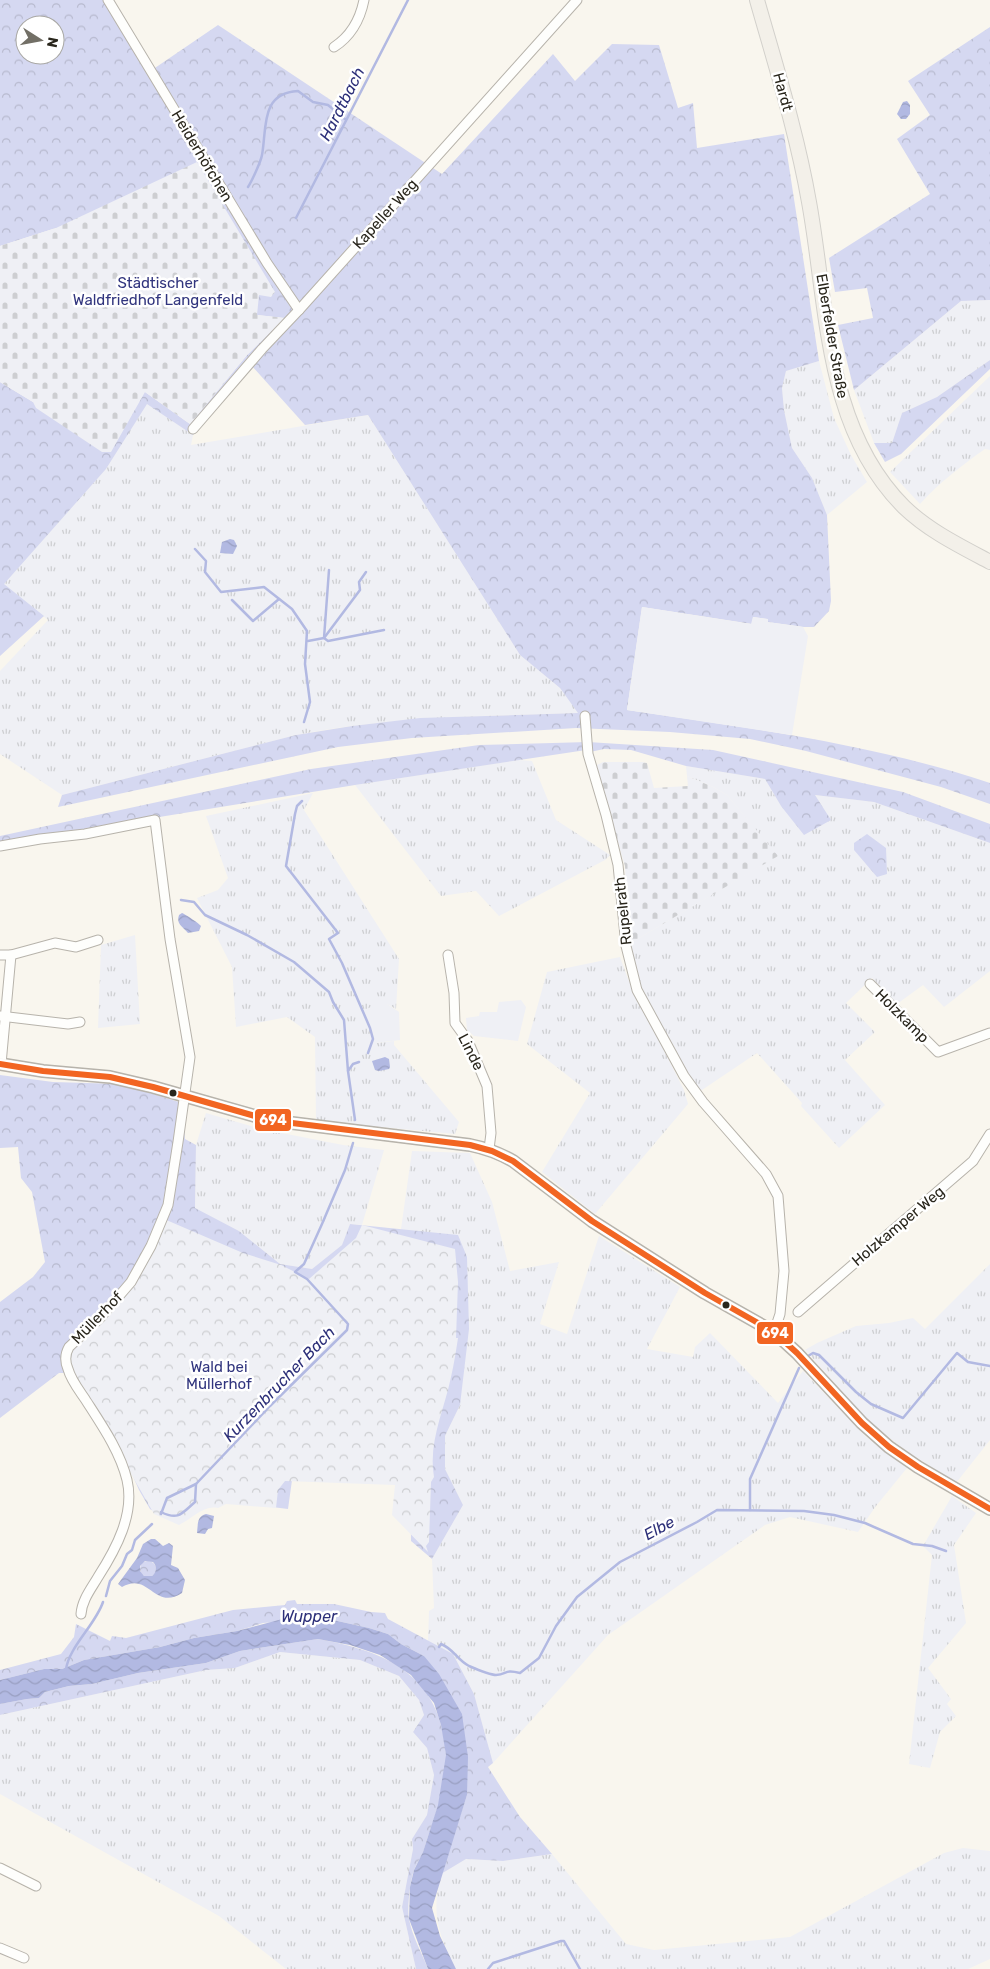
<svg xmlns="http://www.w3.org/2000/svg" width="990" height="1969" font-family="Rubik,sans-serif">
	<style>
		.grass { fill: url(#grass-tufts) }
		.forest { fill: url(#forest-crowns); fill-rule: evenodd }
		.cemetery { fill: url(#cemetery-stones) }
		.park { fill: url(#park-crowns) }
		.pitch { fill: #eff0f5 }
		.water { fill: url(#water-waves); fill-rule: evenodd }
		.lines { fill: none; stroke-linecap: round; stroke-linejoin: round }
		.stream { stroke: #b2b9e2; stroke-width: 2.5 }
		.street-casing { stroke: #b7b3ab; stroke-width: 11 }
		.secondary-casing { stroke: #b7b3ab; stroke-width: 14 }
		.primary-casing { stroke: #d2d0cb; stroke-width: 16 }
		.street { stroke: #fefefc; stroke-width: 9 }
		.secondary { stroke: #f8f7f3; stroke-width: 11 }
		.primary { stroke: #f3f0e9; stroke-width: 14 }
		.bus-1-casing { stroke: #fff; stroke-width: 10 }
		.bus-1 { stroke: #f26522; stroke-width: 6 }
		.bus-dot { fill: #29261c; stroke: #fff; stroke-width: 2 }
		.labels { text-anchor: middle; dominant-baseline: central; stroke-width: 5; stroke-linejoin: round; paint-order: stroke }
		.street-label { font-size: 15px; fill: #29261c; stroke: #fff }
		.park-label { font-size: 15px; fill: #31357e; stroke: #fff }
		.water-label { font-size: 16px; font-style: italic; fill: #2d3079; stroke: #fff }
		.line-badge { stroke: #fff; stroke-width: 2 }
		.badge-label { font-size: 14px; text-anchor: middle; font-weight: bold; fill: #fff }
	</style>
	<defs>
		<pattern id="grass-tufts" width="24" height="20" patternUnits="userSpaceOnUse" patternTransform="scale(1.25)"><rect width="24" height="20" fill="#eff0f5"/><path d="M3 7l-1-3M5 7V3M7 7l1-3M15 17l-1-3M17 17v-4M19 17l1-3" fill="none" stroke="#cdced1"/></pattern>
		<pattern id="forest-crowns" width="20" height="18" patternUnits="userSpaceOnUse" patternTransform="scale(1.25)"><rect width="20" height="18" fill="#d5d8f1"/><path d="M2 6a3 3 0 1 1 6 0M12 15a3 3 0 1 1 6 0" fill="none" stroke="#b7b9ce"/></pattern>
		<pattern id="cemetery-stones" width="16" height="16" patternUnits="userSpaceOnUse" patternTransform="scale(1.25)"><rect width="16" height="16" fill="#eff0f5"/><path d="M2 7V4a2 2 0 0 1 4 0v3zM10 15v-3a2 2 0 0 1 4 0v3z" fill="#cdced1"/></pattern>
		<pattern id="park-crowns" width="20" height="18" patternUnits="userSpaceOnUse" patternTransform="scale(1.25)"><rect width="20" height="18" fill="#eff0f5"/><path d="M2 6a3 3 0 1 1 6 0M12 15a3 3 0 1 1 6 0" fill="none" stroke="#cdced1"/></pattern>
		<pattern id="water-waves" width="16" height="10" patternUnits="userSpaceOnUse" patternTransform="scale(1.25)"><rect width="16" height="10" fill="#b2b9e2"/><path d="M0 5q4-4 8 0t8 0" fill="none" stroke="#999fc1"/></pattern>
	</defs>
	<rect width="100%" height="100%" fill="#f9f6ee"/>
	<g class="grass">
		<path d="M990,300V360L937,397L902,413L892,443H874L854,390L961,301Z"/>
		<path d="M819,361L834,418L851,455L867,482L827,515L812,478L792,448L784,410L782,388L786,371Z"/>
		<path d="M990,376V450L985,449C962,465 939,483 920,504L890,472Z"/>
		<path d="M147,403L193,435L191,445L368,415L520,655L560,688L579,713C483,716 390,717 296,735L62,795L0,754V671L48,620L3,584L106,469Z"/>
		<path d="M519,760L532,761L556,820L610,855L605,860L499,916L476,891L441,896L355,785Z"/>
		<path d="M686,766L765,779L781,806L815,795L874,802L990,843V971L944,1007L923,985L897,1004L872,978L846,1003L875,1032L845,1060L885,1105L839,1148L801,1106L802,1103L757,1053L699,1092L689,1078L642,991L629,944L777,856L727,795L713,787L687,776Z"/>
		<path d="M313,793L304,810L399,959L396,1009L387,1004L377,1043L394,1041V1045L459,1122L455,1134L316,1121L315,1037L287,1017L236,1027L232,967L197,898L218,890L228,878L206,816Z"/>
		<path d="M135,935L140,1024L98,1028L101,945Z"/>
		<path d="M620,957L628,979L684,1090L688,1104L595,1214L542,1172L590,1093L527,1044L547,972Z"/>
		<path d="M206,1113L261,1129L343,1145L384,1150L362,1225L350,1224L342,1245L312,1269L280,1264L239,1231L195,1209L196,1145Z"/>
		<path d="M412,1151L470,1153L492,1202L510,1271L559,1262L540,1324L567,1334L599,1236L680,1287L647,1349L693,1357L695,1347L710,1333L778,1403L803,1371L866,1437L907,1468L876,1506L858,1532L790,1517L765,1525L608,1635L493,1763L474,1694L453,1654L428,1642L429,1611L434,1608L432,1559L463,1505L445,1469V1436L460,1405L401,1229Z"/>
		<path d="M990,1264V1440L956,1483L905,1450L869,1422L805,1350L817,1343L856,1326L889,1323L913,1318L925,1329Z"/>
		<path d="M952,1496L976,1513L954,1545L966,1623L928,1668L951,1699L947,1704L956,1716L940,1732L930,1768L909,1764L932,1555L923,1546Z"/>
		<path d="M280,1652L360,1660L399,1676L419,1700L424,1715L413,1732L427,1748L434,1775L427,1815L412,1839L413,1849L402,1907L416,1969H286L219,1916L0,1794V1715L206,1670L235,1668Z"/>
		<path d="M963,1848L990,1851V1959L968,1969H456C438,1933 431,1915 441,1874L466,1859L503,1861L552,1854L626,1944L654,1950L790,1937L944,1853Z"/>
	</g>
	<g class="forest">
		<path d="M0,0H106L149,72L218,25L442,174L553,54L575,81L612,44L659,45L678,108L693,103L697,148L784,134L819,361L786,371L782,388L784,410L792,448L812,478L827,515L831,601L829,611L814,627H804L767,622V619L753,617L752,624L642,607L627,710C749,728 873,744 990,783V804L941,787L806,751L750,739L670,732L576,728L412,738L338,747L58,807L62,795L296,735L352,726L420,718L578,713L560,688L520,655L368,415L305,425L251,365L193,435L147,404L106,469L4,584L44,616L0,656V382L33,402L145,392L190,424L247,355L284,318L257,315L56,228L0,246ZM25,25H55V55H25Z"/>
		<path d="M990,27V300L961,301L854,390L838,325L873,318L867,288L835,292L829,258L930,194L897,139L930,115L908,81Z"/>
		<path d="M990,360V369L901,454L885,462L874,443H892L902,413L937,397Z"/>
		<path d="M588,742L713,750L903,792L990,824V843L874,802L815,795L831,820L804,835L781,806L765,779L686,766L631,750L604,749L590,752L586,750L355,785L0,843V836L311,769L479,745Z"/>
		<path d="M867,834L886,848L887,874L877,877L854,850V843Z"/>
		<path d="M0,1075L53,1082L121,1084L182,1103L185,1139L196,1145L195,1208L239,1231L280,1264L312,1269L342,1245L350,1224L458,1235L467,1257L469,1329L460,1405L445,1436V1469L463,1505L432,1559L411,1541L410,1451L293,1473L288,1509L233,1502L153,1511L150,1509L139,1490L113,1431L74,1373H59L0,1418V1302L33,1277L45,1262L32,1192L21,1178L18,1147L0,1148Z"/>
		<circle cx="148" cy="1569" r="8"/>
		<path d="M295,1600L297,1604H334L371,1612L385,1613L388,1619L453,1654L474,1694L493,1763L488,1767L520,1817L552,1854L503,1861L466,1859L441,1874L467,1795L424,1656L401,1644L388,1634L369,1628L324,1618L263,1623L237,1631L194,1638L160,1647L84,1660L62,1669H44L0,1680V1670L61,1654L74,1637L76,1624L110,1641L112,1636L126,1638L233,1610L285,1605L287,1601Z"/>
		<path d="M318,1639C387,1651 441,1676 446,1754C448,1785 434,1817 425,1846C423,1855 417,1862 414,1870C410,1882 407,1907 409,1919C412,1936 422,1953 428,1969H416L402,1907L413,1849L412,1839L427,1815L434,1775L427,1748L413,1732L424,1715L419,1700L399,1676L360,1660L280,1652L235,1668L206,1670L0,1715V1704L27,1699L39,1698L45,1692L69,1686L92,1684L138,1673L206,1663L240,1651Z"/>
	</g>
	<g class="cemetery">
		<path d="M197,162L275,292L271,297L259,295L257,315L285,318L247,355L190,424L145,392L111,452H102L36,408L33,402L0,382V246L56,228Z"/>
		<path d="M603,762H642L647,763L654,788L688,786L687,776L713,787L727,795L778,856L629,944L625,866L595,766Z"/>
	</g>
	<path class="park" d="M164,1219L243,1253L281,1265L309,1279L356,1238L362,1225L455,1249L458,1282L456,1338H458C456,1351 454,1364 451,1377C444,1411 428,1442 434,1477L431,1482L429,1542L426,1546L428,1552L392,1515L395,1485L285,1481L278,1490L276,1508L226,1504L218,1508C203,1505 192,1519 179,1525L154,1514L73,1372L70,1365L72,1352L131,1284L148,1261Z"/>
	<g class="pitch">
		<path d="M642,607L751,624L753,617L768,619V622L803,627L808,636L792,735L627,710Z"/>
		<path d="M521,1000L526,1007L518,1041L474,1036L467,1030L466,1018L479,1016L480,1012H497L499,1002Z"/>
		<path d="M387,1004L399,1012L400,1040L376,1043L368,1008Z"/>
	</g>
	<g class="water">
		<path d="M907,101L910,105V114L906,119H901L897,114L903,102Z"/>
		<path d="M230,539L234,540L237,546L233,554L220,553L222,542Z"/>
		<path d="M182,913C185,914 200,924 201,926L199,931L188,933C182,926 176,924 179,915Z"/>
		<path d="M385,1057L389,1059L390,1067L389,1069L379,1071L375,1070L372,1061Z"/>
		<path d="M206,1514L214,1516L212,1528L208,1529L205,1534L197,1533C198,1524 197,1516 206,1514Z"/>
		<path d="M151,1539H155L163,1546L169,1543L173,1546L171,1565L178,1568L185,1580L182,1593C154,1611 149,1571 122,1587L118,1584L137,1558L143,1544ZM145,1561L153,1562C157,1566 157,1572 152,1576H144L140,1571V1566Z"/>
		<path d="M290,1617L324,1618L369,1628L388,1634L401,1644L424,1656L439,1674L462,1714L468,1757L467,1795L432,1908L440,1936L456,1969H428L409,1919L410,1887L414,1870L423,1852L438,1805L446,1755L441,1725L434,1703L411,1675L380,1655L350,1645L318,1639L240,1651L206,1663L138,1673L92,1684L69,1686L45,1692L39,1698L27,1699L0,1704V1680L44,1669H62L84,1660L160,1647L194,1638L237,1631Z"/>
	</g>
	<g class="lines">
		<g class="stream">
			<path d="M248,187C252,181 261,161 262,155C267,128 260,93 298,91L313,102L328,105L345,119"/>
			<path d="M296,218L408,0"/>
			<path d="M195,549L206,561L205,572L221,592L264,587L292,609L307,631L305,664L310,702L304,722"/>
			<path d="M329,570L324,638L328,641L384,630"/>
			<path d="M232,600L253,621L279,599"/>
			<path d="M308,641L324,638L360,590L359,582L366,572"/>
			<path d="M302,801L297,806L295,814L286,866L338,933L329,939L342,963L370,1028L373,1039L368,1053"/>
			<path d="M181,900L194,902L205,915L247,935L294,962L329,992L333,1002L344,1020L348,1071"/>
			<path d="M355,1120L348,1071L353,1064L359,1062"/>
			<path d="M808,1356L813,1353L819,1355L856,1392L871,1404L903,1418L957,1353L968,1362L990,1366"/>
			<path d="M750,1510V1479L799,1368"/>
			<path d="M161,1512C179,1521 182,1513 195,1502L196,1484L270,1406L347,1330L348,1324L307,1279L295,1272L304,1264L322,1224L345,1170L353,1143"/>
			<path d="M161,1514L167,1498L196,1484"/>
			<path d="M106,1596L110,1581L122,1566L127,1554L132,1550L135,1540L152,1524"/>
			<path d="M439,1647L441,1644C454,1649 457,1660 469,1666C476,1669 490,1675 496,1675C508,1674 504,1669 520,1673L539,1658L556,1626L577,1597L620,1562L697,1522L717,1510L804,1511L834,1515L865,1523L913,1544L932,1546L946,1551"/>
			<path d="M66,1670C68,1648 96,1624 103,1602"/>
			<path d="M488,1969L493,1963L561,1941H564L580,1969"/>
		</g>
		<defs>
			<g id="street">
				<path d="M108,0L267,263L299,310"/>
				<path d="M334,47C351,36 360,20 364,0"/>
				<path d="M193,429L262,349L299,310L577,0"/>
				<path d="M585,716L588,754L606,815L618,865L626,946L637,990L684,1076L703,1102L766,1174L778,1196L784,1271L780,1314L774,1332"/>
				<path d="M0,846L40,839L85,834L155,820L170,939L190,1057L178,1142L168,1205L151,1246L131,1282L101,1317L69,1347C65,1354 65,1362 68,1369C71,1380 79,1390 85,1399C101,1424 120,1451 127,1480C135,1514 116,1549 98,1577C91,1589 82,1600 81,1614"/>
				<path d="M0,955H11L55,943L76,947L98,940"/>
				<path d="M448,955L454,993L455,1023L468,1041L487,1086L491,1133L489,1149"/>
				<path d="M870,984L938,1052L990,1033"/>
				<path d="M0,1016L68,1024L80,1022"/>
				<path d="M1,1064L11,955"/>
				<path d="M798,1312L973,1161L990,1134"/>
				<path d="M0,1868L36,1886"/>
				<path d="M0,1948L24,1958"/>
			</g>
			<path id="secondary" d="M0,1064L43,1071L110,1077L153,1087L255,1116L284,1122L470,1145C485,1148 499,1153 513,1161L592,1221L705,1293L774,1332L797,1353L862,1423L889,1447L918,1467L990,1509"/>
			<path id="primary" d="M757,0C776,67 797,133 809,202C828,306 824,427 904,507C929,531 960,546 990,562"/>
		</defs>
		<use href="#street" class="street-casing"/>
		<use href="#secondary" class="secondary-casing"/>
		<use href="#primary" class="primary-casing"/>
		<use href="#street" class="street"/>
		<use href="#secondary" class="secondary"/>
		<use href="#primary" class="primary"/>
		<defs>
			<path id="bus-1" d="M0,1064L43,1071L110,1077L153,1087L255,1116L284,1122L470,1145L492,1151L513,1161L592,1221L705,1293L774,1332L797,1353L862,1423L889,1447L918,1467L990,1509"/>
		</defs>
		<use href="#bus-1" class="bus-1-casing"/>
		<use href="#bus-1" class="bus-1"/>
	</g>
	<g class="bus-dot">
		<circle cx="173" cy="1093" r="4.5"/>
		<circle cx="726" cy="1305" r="4.5"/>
	</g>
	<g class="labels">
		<g class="street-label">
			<text transform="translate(783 92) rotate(75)">Hardt</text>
			<text transform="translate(202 156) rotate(59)">Heiderhöfchen</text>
			<text transform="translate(385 214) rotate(-48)">Kapeller Weg</text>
			<text transform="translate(832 336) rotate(80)">Elberfelder Straße</text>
			<text transform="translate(623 911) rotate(-96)">Rupelrath</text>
			<text transform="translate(902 1016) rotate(45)">Holzkamp</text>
			<text transform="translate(471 1052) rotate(63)">Linde</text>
			<text transform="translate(898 1226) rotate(-40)">Holzkamper Weg</text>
			<text transform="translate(97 1318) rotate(-46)">Müllerhof</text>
		</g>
		<g class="park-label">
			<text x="158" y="283">Städtischer<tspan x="158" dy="17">Waldfriedhof Langenfeld</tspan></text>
			<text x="219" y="1367">Wald bei<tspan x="219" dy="17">Müllerhof</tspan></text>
		</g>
		<g class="water-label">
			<text transform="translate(342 104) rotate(-63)">Hardtbach</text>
			<text transform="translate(279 1384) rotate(-46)">Kurzenbrucher Bach</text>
			<text transform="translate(659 1528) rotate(-28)">Elbe</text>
			<text x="309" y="1616">Wupper</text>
		</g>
	</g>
	<g class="line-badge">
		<rect x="254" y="1108" width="38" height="24" rx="5" fill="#f26522"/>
		<rect x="756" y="1321" width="38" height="24" rx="5" fill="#f26522"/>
	</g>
	<g class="badge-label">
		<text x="273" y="1125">694</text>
		<text x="775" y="1338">694</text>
	</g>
	<g transform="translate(40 40) rotate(101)"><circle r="24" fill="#ffffff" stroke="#a9a8a4"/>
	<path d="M0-4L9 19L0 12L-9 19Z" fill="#726f66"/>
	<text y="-8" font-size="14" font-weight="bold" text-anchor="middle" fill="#29261c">N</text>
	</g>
</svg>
